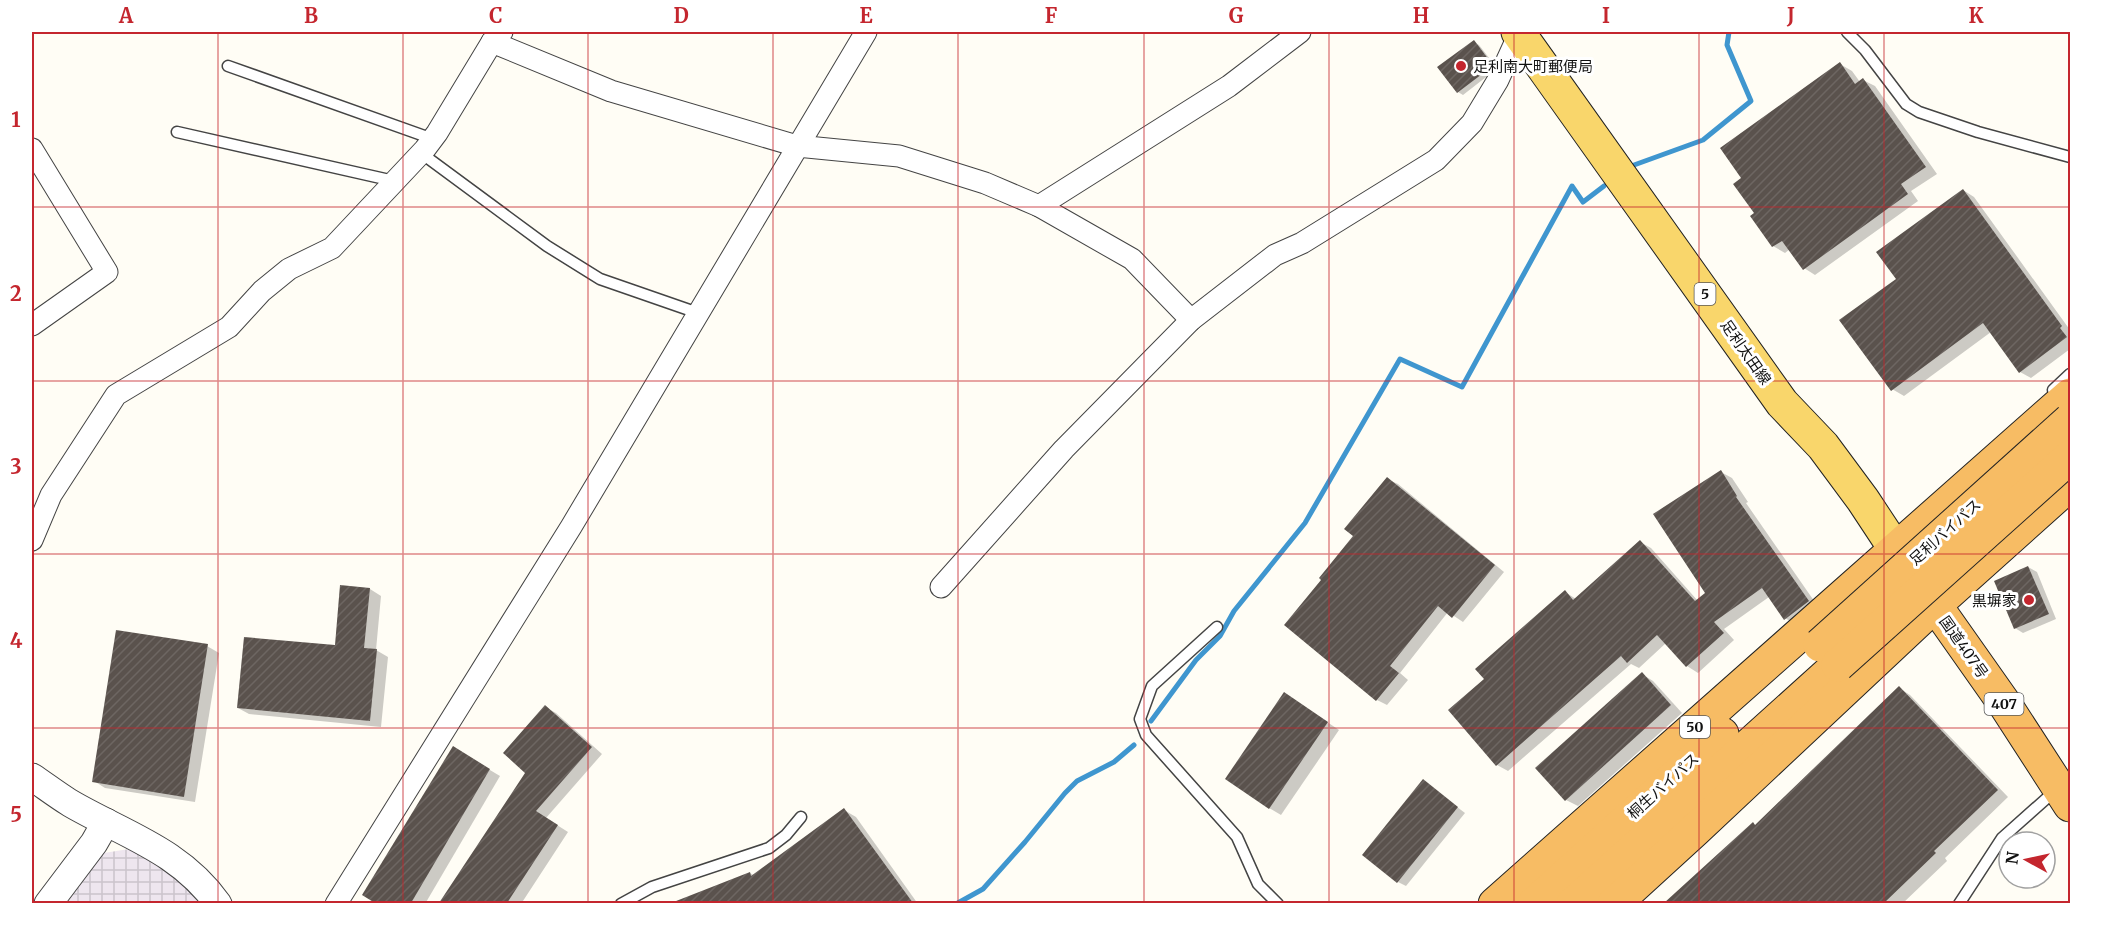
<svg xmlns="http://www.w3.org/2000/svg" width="2102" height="935" font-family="Merriweather,'Noto Sans JP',serif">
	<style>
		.industrial { fill: url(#industrial-grid) }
		.shadow { fill: #0003 }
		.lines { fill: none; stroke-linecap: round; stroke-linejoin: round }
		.stream { stroke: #3f96cf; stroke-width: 5 }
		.building { fill: url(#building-hatch) }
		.service-casing { stroke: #444; stroke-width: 13 }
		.minor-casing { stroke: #444; stroke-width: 23 }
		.tertiary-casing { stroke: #444; stroke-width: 29 }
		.primary-casing { stroke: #222; stroke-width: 35 }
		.trunk-casing { stroke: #222; stroke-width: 35 }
		.service { stroke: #fff; stroke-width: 10 }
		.minor { stroke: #fff; stroke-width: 21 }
		.tertiary { stroke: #fff; stroke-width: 27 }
		.primary { stroke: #f9d66b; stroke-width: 33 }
		.trunk { stroke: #f7bc64; stroke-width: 33 }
		.trunk-bridge-casing { stroke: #222; stroke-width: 35; stroke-linecap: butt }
		.trunk-bridge { stroke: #f7bc64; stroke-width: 33 }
		.grid { fill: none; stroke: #c4262e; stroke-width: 1.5; stroke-opacity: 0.55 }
		.poi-dot { fill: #c4262e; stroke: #fff; stroke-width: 2 }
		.labels { text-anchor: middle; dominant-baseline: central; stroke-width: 6; stroke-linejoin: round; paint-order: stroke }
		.shield { fill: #fff; stroke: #585858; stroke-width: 1.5 }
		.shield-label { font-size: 14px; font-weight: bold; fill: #111 }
		.poi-label { font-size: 15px; fill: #111; stroke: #fff; text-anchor: start }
		.street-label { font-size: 15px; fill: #111; stroke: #fff }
		.neatline { fill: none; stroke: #c4262e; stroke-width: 2 }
		.grid-label { font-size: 20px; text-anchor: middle; font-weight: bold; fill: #c4262e }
	</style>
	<defs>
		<pattern id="industrial-grid" width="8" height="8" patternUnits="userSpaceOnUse" patternTransform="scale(1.5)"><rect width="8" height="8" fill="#eee6ef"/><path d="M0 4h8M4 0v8" fill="none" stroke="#cbc4cc"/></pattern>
		<pattern id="building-hatch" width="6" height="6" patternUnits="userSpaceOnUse" patternTransform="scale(1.5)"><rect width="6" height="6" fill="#5a524d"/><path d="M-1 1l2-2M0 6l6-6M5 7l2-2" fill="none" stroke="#6d6662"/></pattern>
	</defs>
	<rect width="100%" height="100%" fill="#fffdf5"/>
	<path class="industrial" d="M129,849L176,876L191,891L198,903L66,904L104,853Z"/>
	<g class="shadow">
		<path d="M1474,42L1479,45L1493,63L1486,69L1490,74L1463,95L1458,92Z"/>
		<path d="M1840,64L1852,71L1860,82L1863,80L1875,86L1937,174L1911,191L1918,201L1815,275L1804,268L1790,249L1785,253L1773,246L1752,216L1756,214L1743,179Z"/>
		<path d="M1963,190L1974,197L2070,330V349L2031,378L2020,372L1991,332L1904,396L1892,389L1898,279Z"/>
		<path d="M1721,472L1732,478L1748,502L1746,503L1819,608L1796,625L1785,618L1769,597L1724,629L1734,640L1698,673L1687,666L1666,643L1639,668L1631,664L1508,771L1497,765L1486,679L1565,592L1576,599L1640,542L1651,548L1698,601L1707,594Z"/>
		<path d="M1387,479L1398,484L1504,572L1463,622L1448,612L1400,673L1408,680L1387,705L1377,700L1323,580L1355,536Z"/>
		<path d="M2028,567L2037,572L2056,619L2023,633L2015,628Z"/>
		<path d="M342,586L370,589L381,596L376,650L388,657L381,727L249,714L238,708L336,647Z"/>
		<path d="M207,646L219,653L195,802L105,788L94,781Z"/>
		<path d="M1642,674L1653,681L1682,713L1578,806L1566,800Z"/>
		<path d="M1899,688L1910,695L2008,797L1945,858L1947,861L1902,904H1666L1753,824L1757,826Z"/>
		<path d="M1296,701L1339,730L1281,815L1269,808Z"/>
		<path d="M545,707L556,713L602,754L546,818L568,832L521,904H441L527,773Z"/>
		<path d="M453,748L500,776L425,904H378L364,895Z"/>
		<path d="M1423,781L1465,813L1406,886L1398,882Z"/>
		<path d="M844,810L856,817L918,904H784L760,871Z"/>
		<path d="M750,873L761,880L769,904H672Z"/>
	</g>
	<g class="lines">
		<g class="stream">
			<path d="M1634,165L1703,140L1751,101L1727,45L1729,32"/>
			<path d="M1151,721L1196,660L1220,636L1234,611L1305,523L1400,359L1462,387L1572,186L1583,202L1604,186"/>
			<path d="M956,904L983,889L1025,842L1065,793L1077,781L1114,762L1134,745"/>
		</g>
	</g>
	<g class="building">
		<path d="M1474,40L1489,60L1482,65L1486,71L1457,93L1437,67Z"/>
		<path d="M1840,62L1855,84L1863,78L1926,167L1901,184L1908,194L1803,270L1782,241L1772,247L1750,216L1754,213L1733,184L1741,178L1720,148Z"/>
		<path d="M1963,189L2062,326L2060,328L2067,337L2019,373L1983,323L1891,391L1839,320L1896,279L1876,252Z"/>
		<path d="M1721,470L1737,496L1736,497L1809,601L1784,620L1762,588L1714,622L1724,633L1686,667L1657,635L1627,663L1621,656L1496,766L1448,710L1484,679L1475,669L1565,590L1573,600L1640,540L1695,601L1705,593L1653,514Z"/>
		<path d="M1387,477L1495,565L1452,618L1438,606L1390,666L1399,673L1376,701L1284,625L1321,580L1319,578L1353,536L1344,529Z"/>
		<path d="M2028,566L2049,614L2014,629L1994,581Z"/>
		<path d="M340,585L370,588L364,648L377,649L370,721L237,708L244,637L335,645Z"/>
		<path d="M116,630L208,644L184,797L92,782Z"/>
		<path d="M1642,672L1671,705L1565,801L1535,768Z"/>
		<path d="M1899,686L1998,790L1934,851L1936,853L1884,903H1664L1753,822L1755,825Z"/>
		<path d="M1284,692L1328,722L1269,809L1225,779Z"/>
		<path d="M545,705L592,747L536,811L558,825L507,903H439L525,773L503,753Z"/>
		<path d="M453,746L490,769L411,903H375L362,895Z"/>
		<path d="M1423,779L1458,807L1397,883L1362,855Z"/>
		<path d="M844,808L913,903H671L750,872L751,876Z"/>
	</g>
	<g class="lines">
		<defs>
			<g id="service">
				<path d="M1847,32L1865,50L1906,104L1919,112L1978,132L2070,157"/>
				<path d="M228,66L433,139"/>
				<path d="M177,132L394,181"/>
				<path d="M421,153L547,246L600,279L698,313"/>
				<path d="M2053,390L2070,374"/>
				<path d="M1217,627L1152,686L1140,719L1146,735L1237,837L1258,884L1278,904"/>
				<path d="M621,904L652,887L769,848L786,835L801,817"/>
				<path d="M1959,904L2002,838L2056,790"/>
			</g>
			<g id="minor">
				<path d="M492,42L611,91L797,146L899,156L985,183L1039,206L1132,259L1191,320"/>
				<path d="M32,149L107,272L32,325"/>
				<path d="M1039,206L1229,86L1300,32"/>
				<path d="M32,540L51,495L116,395L229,327L262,291L289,269L332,248L425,149L437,133L492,42L502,32"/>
				<path d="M941,587L1064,449L1191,320L1275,255L1302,243L1436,160L1472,123L1498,80L1519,34L1523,32"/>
				<path d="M336,904L571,527L866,32"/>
			</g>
			<g id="tertiary">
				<path d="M32,777C44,785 57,795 70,803C123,834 180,850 218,904"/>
				<path d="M48,904L94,843L106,822"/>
			</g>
			<path id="primary" d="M1518,32L1782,403L1823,446L1863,500L1896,550"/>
			<g id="trunk">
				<path d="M1923,588L2004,703L2070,805"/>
				<path d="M1495,904L2070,395"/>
				<path d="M1534,904L1722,734"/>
				<path d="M1573,904L1838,665"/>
				<path d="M1614,904L1695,830L1935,605L2070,484"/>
			</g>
		</defs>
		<use href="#service" class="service-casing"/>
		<use href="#minor" class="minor-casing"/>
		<use href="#tertiary" class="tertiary-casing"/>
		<use href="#primary" class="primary-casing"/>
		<use href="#trunk" class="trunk-casing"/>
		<use href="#service" class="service"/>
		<use href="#minor" class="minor"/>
		<use href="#tertiary" class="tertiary"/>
		<use href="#primary" class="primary"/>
		<use href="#trunk" class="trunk"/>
		<defs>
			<g id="trunk-bridge">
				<path d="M1820,645L2070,420"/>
				<path d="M1838,665L2070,457"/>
			</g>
		</defs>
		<use href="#trunk-bridge" class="trunk-bridge-casing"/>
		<use href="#trunk-bridge" class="trunk-bridge"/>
	</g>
	<path class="grid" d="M218,32V904M403,32V904M588,32V904M773,32V904M958,32V904M1144,32V904M1329,32V904M1514,32V904M1699,32V904M1884,32V904M32,207H2070M32,381H2070M32,554H2070M32,728H2070"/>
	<g class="poi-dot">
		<circle cx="1461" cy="66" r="6"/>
		<circle cx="2029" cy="600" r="6"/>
	</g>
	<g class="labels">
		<g class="shield">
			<rect x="1694.5" y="283" width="21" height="22" rx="4.5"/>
			<rect x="1984.5" y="693" width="39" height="22" rx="4.5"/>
			<rect x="1680" y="716" width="30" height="22" rx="4.5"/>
		</g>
		<g class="shield-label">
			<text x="1705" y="294">5</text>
			<text x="2004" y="704">407</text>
			<text x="1695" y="727">50</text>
		</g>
		<g class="poi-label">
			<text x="1473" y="66">足利南大町郵便局</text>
			<text x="2017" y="600" text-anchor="end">黒塀家</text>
		</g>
		<g class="street-label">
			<text transform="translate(1746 352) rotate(55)">足利太田線</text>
			<text transform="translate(1945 532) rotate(-42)">足利バイパス</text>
			<text transform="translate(1964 647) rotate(55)">国道407号</text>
			<text transform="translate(1663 786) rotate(-42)">桐生バイパス</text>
		</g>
	</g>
	<rect width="2102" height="935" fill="none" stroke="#ffffff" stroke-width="66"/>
	<g transform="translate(2027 860) rotate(278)"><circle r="28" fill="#ffffff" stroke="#a0a0a0" stroke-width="1.5"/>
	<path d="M0-4.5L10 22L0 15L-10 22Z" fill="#c4262e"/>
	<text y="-9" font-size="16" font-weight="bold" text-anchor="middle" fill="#111111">N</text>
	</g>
	<rect x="33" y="33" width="2036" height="869" class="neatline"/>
	<g class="grid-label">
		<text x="126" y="23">A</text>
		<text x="311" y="23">B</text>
		<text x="496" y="23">C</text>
		<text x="681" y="23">D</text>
		<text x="866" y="23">E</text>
		<text x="1051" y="23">F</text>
		<text x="1236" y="23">G</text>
		<text x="1421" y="23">H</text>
		<text x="1606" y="23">I</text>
		<text x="1791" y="23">J</text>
		<text x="1976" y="23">K</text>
		<text x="16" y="127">1</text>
		<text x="16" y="301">2</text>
		<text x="16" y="474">3</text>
		<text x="16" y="648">4</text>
		<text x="16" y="822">5</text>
	</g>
</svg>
